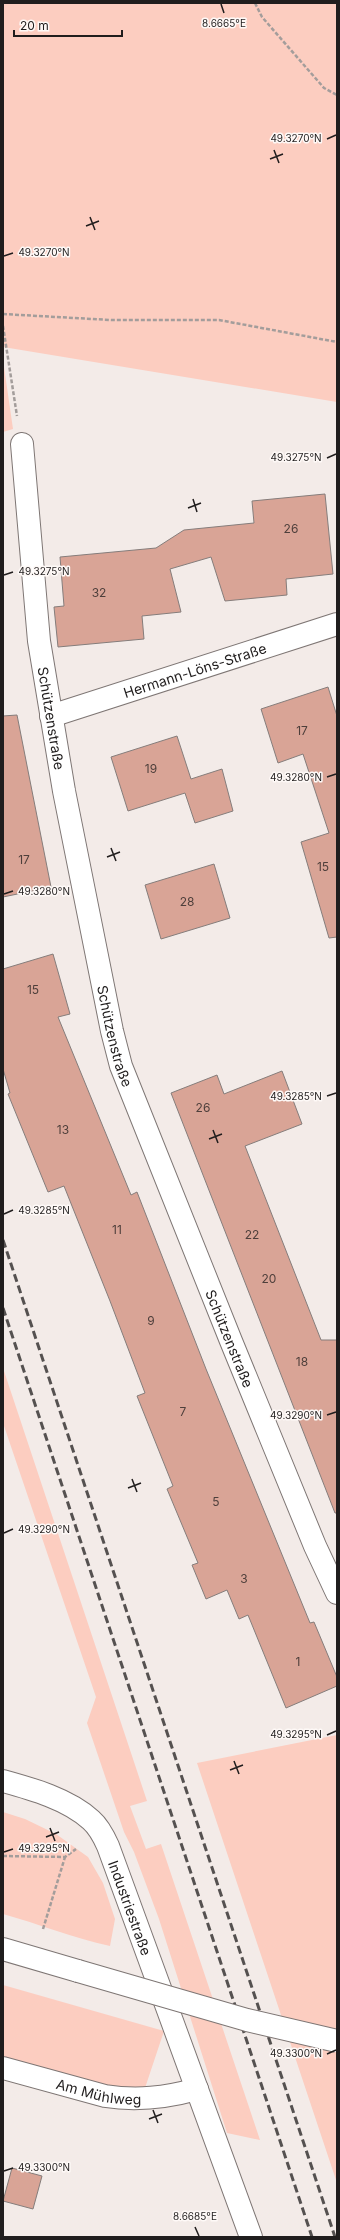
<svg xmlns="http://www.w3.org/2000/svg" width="340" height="2240" font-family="Inter,sans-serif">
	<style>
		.green { fill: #fccdc0 }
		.building { fill: #d9a496; stroke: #857d7b }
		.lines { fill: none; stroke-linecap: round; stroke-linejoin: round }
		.minor-casing { stroke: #7e7674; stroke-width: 24 }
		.major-casing { stroke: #7e7674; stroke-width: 24 }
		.path { stroke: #a39d9b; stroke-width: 2.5; stroke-dasharray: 4 2; stroke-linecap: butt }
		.minor { stroke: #fff; stroke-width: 22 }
		.major { stroke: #fff; stroke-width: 22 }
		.rail { stroke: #555150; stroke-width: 3; stroke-dasharray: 8 4; stroke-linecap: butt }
		.major-bridge-casing { stroke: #7e7674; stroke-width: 24; stroke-linecap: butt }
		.major-bridge { stroke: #fff; stroke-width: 22 }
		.ticks { fill: none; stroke: #201d1d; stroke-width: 1.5 }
		.labels { text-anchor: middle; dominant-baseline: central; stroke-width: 3; stroke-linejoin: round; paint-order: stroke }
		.number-label { font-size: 12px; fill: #4e3f3b }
		.street-label { font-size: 14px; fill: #201d1d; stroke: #fef9f7 }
		.ticks-label { font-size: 10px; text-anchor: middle; fill: #201d1d; stroke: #fef9f7; stroke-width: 3; stroke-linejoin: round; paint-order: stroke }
	</style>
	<rect width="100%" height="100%" fill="#f3ebe8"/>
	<g class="green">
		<path d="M3,3H337V402L3,347Z"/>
		<path d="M3,360L13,429L3,432Z"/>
		<path d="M3,1368L147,1801L130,1806L146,1849L161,1844L260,2140L227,2133L159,1919L134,1852L124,1832L87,1723L96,1697L3,1423Z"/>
		<path d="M337,1735V2183L197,1763Z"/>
		<path d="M3,1812L25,1819L56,1834L88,1857L103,1883L115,1919L110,1946C73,1938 39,1924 3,1914Z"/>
		<path d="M3,1985L164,2031L144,2091L106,2086L3,2059Z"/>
	</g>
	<g class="building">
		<path d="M325,494L333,574L286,579L287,595L225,601L211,557L170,569L181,612L142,616L144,639L58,647L54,607L64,606L60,557L156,548L184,530L254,523L252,501Z"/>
		<path d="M328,687L337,716V937L329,938L301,842L329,833L303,754L278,763L261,709Z"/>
		<path d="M17,715L51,887L3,897V716Z"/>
		<path d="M177,736L191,779L222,769L233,811L195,823L185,793L128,811L111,757Z"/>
		<path d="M214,864L230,918L161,939L145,885Z"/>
		<path d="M53,954L70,1014L58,1017L131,1195L137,1192L206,1369L310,1623L314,1622L337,1677V1686L286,1708L248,1615L239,1619L227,1590L206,1599L192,1565L198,1563L167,1489L173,1486L137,1396L145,1393L110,1301L64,1186L48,1192L8,1094L10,1093L3,1069V969Z"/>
		<path d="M282,1071L302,1124L245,1146L321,1340H337V1513H335L171,1093L217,1075L224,1094Z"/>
		<path d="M12,2168L42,2176L33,2209L3,2201Z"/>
	</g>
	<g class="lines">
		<defs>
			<g id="minor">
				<path id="s1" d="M22,444L39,641L64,791L112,1031L121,1066L231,1341L315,1546L337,1593"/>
				<path id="s2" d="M51,716L337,624"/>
				<path id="s3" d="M3,1781C32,1789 68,1799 91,1820C99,1827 104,1837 108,1846L251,2237"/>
				<path id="s4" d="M3,2068L105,2096C137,2101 165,2098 197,2089"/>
			</g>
			<path id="major" d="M3,1949L78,1971"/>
		</defs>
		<use href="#minor" class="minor-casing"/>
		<use href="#major" class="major-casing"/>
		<g class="path">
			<path d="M255,3L262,17L324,88L337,95"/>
			<path d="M3,314L111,320H219L337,342"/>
			<path d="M3,326L17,416"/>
			<path d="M3,1856L65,1857L76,1849"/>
			<path d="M43,1929L65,1857"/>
		</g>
		<use href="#minor" class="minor"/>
		<use href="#major" class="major"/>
		<g class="rail">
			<path d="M3,1240L335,2237"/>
			<path d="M3,1308L312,2237"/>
		</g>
		<defs>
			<path id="major-bridge" d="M78,1971L247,2020L337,2041"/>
		</defs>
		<use href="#major-bridge" class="major-bridge-casing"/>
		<use href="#major-bridge" class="major-bridge"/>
	</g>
	<path class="ticks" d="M221,4L224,13M327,139L336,135M274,150L279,163M270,159L283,154M90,217L95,230M86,226L99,221M4,256L13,253M327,458L336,454M193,499L197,512M188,508L201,503M4,575L13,572M327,777L336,774M111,848L116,861M107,857L120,852M4,894L13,891M327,1096L336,1093M213,1130L218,1143M209,1139L222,1134M4,1214L13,1210M327,1415L336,1412M132,1479L137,1492M128,1488L141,1483M4,1533L13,1529M327,1735L336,1731M234,1761L239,1774M230,1770L243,1765M50,1828L55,1841M46,1837L59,1832M4,1852L13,1849M327,2054L336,2050M153,2110L158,2123M149,2119L162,2114M4,2171L13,2168M195,2227L199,2236"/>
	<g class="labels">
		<g class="number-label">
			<text x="291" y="528">26</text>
			<text x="99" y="592">32</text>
			<text x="302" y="730">17</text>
			<text x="151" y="768">19</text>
			<text x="24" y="859">17</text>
			<text x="323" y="866">15</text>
			<text x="187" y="901">28</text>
			<text x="33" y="989">15</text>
			<text x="203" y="1107">26</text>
			<text x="63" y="1129">13</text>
			<text x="117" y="1229">11</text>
			<text x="252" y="1234">22</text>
			<text x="269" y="1278">20</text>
			<text x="151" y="1320">9</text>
			<text x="302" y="1361">18</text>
			<text x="183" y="1411">7</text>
			<text x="216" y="1501">5</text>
			<text x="244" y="1578">3</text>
			<text x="298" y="1661">1</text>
		</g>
		<g class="street-label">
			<text stroke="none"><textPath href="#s2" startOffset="151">Hermann-Löns-Straße</textPath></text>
			<text stroke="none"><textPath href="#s1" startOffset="276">Schützenstraße</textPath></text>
			<text stroke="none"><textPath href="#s1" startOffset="600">Schützenstraße</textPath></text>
			<text stroke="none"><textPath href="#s1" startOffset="924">Schützenstraße</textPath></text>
			<text stroke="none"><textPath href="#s3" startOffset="194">Industriestraße</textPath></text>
			<text stroke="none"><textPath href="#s4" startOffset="99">Am Mühlweg</textPath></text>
		</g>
	</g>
	<g class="ticks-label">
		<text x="224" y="27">8.6665°E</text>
		<text x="296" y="142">49.3270°N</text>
		<text x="44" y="256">49.3270°N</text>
		<text x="296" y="461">49.3275°N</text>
		<text x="44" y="575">49.3275°N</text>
		<text x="296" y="781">49.3280°N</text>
		<text x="44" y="895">49.3280°N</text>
		<text x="296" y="1100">49.3285°N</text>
		<text x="44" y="1214">49.3285°N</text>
		<text x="296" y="1419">49.3290°N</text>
		<text x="44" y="1533">49.3290°N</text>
		<text x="296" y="1738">49.3295°N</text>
		<text x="44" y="1852">49.3295°N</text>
		<text x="296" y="2057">49.3300°N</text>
		<text x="44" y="2171">49.3300°N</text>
		<text x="195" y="2220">8.6685°E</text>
	</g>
	<rect width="340" height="2240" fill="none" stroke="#201d1d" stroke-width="8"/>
	<path d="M14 30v6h108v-6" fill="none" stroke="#201d1d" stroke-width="2"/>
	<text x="20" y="30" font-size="12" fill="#201d1d" stroke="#fef9f7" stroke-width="3" paint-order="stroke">20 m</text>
</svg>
